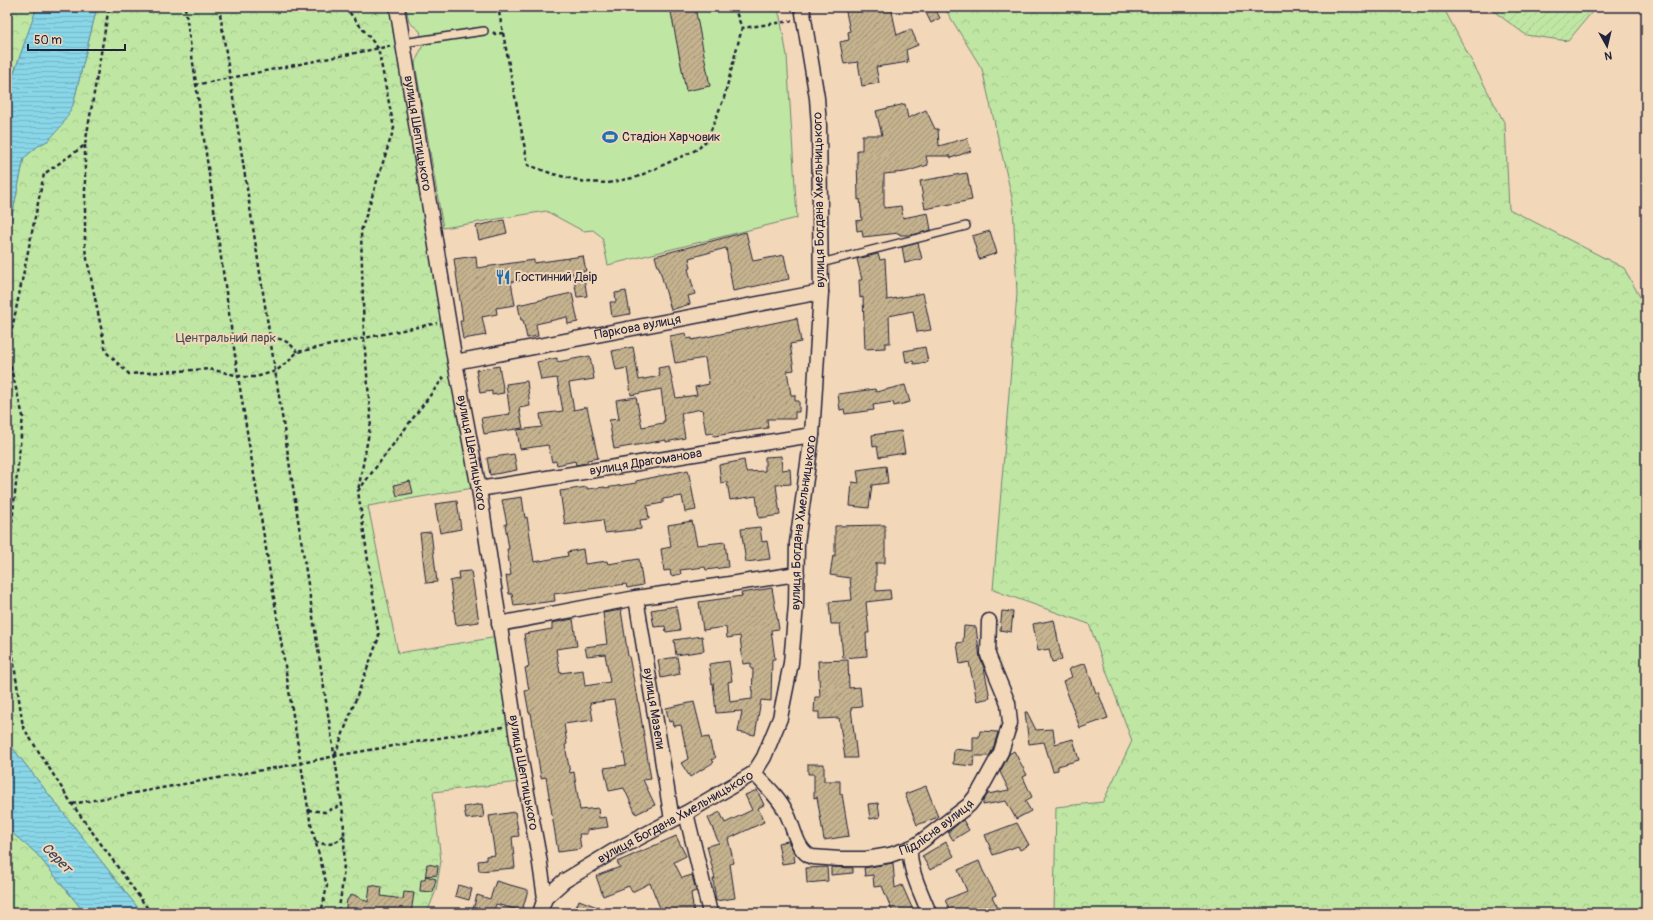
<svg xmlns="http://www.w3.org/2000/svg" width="1653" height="920" font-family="Pangolin,sans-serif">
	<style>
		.grass { fill: #bfe7a3; stroke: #70846f }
		.forest { fill: url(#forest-crowns); stroke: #70846f }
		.garden { fill: url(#garden-furrows); stroke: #70846f }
		.water { fill: url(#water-rules); stroke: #5f8ea2 }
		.building { fill: url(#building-hatch); stroke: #22223b }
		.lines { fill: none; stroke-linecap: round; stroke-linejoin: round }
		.lane-casing { stroke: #22223b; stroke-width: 10 }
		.street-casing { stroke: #22223b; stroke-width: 17 }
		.path { stroke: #22223b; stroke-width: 2.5; stroke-dasharray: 4 3; stroke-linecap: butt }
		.lane { stroke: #f2d7b9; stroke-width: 7 }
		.street { stroke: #f2d7b9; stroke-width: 14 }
		.labels { text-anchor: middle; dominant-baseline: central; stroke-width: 4; stroke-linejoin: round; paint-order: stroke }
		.street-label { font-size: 13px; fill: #22223b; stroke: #f2d7b9 }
		.poi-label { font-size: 13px; fill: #22223b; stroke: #f2d7b9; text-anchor: start }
		.park-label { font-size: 13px; fill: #414950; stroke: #f2d7b9 }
		.water-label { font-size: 14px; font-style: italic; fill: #36465d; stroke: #f2d7b9 }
	</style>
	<defs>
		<pattern id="forest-crowns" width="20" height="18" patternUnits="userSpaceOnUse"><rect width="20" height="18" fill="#bfe7a3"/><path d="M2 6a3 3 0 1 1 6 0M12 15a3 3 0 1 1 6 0" fill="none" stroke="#a4c68d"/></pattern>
		<pattern id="garden-furrows" width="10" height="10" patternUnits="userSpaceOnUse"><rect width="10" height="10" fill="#bfe7a3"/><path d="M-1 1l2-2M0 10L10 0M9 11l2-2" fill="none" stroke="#a4c68d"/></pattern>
		<pattern id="water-rules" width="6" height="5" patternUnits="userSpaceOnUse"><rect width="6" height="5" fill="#88d6e7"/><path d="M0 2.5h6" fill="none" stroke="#75b7c7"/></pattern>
		<pattern id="building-hatch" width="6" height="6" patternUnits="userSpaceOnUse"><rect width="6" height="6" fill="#c5b28e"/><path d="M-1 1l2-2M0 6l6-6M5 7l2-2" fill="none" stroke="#a09075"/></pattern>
	</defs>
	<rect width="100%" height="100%" fill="#f2d7b9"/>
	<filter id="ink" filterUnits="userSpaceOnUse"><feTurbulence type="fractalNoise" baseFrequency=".025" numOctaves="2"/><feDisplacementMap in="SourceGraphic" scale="8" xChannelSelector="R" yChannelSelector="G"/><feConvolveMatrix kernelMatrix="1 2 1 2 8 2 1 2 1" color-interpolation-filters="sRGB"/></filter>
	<g filter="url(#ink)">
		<path class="grass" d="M406,7H777L780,17L787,56L797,218L608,265L602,237L593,230L583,231L546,211L443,228L415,63L423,45L420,31L409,22Z"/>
		<g class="forest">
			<path d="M7,7H37L7,93Z"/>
			<path d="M97,7H392L473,488L368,506L398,653L498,637L519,782L433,792L441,861L436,890L427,913H142L7,741V240L24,158L38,146L49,140L73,105Z"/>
			<path d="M944,7H1443L1505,124L1509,209L1624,268L1646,308V913H1054L1056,807L1103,802L1132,741L1089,624L993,590L1017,294L1013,202L982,69Z"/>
			<path d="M7,829L36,853L85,913H7Z"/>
		</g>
		<path class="garden" d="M1488,7H1596L1568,41L1526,35Z"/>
		<g class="water">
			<path d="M37,7H97L73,105L63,124L49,140L38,146L24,158L7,240V93Z"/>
			<path d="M7,741L142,913H85L36,853L7,829Z"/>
		</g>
		<g class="building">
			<path d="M670,7H695L710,86L686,91Z"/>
			<path d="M845,7H891L897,35L911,29L918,45L906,50L908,62L876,67L879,83L862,86L858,62L844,64L840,42L849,40L848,32L850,31Z"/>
			<path d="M923,7H934L940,18L931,23Z"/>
			<path d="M905,104L908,118L926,110L935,129H938L939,146L967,138L971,151L951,158L950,156H926L928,165L905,172L884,174V208L901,206L903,218L928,213L931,230L912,235H900L899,233L863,237L862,230L857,231L856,221L862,220L860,199L858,200L857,155V150H862V135H882L876,111Z"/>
			<path d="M967,173L972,200L925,209L920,181Z"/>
			<path d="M504,220L507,233L479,240L476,226Z"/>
			<path d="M990,231L997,253L979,259L972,236Z"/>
			<path d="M746,232L753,261L784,255L789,279L733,291L726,248L689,258L691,268L688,269L695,294L688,296L690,304L671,310L659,267H658L655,256Z"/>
			<path d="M918,243L922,259L905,263L902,247Z"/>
			<path d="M878,254L880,260L885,259L887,300L923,293L931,330L917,332L913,311L889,316L890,343H885V348L865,349L863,297L860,298L859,280H862L857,259Z"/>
			<path d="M476,256L477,268L534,260V263L583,256L586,271H583L587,296L577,297L573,273L511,282L515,305L496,308L497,314L482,317L486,335L463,339L460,321H463L454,259Z"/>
			<path d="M626,291L630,314L612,317L610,302H616L615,293Z"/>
			<path d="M572,293L578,322L568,324L567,317L536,324L538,336L527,338L523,320H521L518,305Z"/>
			<path d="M797,318L801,342L790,344L794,370L787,371L791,395H795V401H799V412H795V419H767L768,428L714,436L713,433L706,434L702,409L681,413L685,438L666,442V440L614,449L609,420L619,419L616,400L636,397L642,427L663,423V421H665L661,389L631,395L627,368L616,370L612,351L633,347L639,380L660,376L658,368L669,366L676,398L697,395L695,387L709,384L705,358L675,363L670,336L686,333L687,339L692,338V340Z"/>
			<path d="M925,347L928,362L914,364L913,361L906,362L904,351Z"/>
			<path d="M590,356L594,379L569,383L574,410L587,407L598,458L587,460V463L576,465L575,461L557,465L556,461L552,462L548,445L520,449L517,430L542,427L540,414L563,411L557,378L541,380L537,362L557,358V362Z"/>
			<path d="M499,366L504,393L492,395V391L480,393L476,370Z"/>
			<path d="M527,381L530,406L519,408L523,428L484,434L481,418L510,414L506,384Z"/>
			<path d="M905,385L910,402L894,406L893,402L873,405L874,410L845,414L844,409L840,410L838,394L875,389L876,392Z"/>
			<path d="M901,431L905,453L879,457L877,446L873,447L872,435Z"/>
			<path d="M514,454L517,470L490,475L487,458Z"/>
			<path d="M781,456L782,470L790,469L791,484L776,485L780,515L759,518L756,496L730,500L727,482L721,483L719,465L744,460L746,472L765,471V457Z"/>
			<path d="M886,466L888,483L872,485L869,508L850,506L852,482L859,483L857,470Z"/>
			<path d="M688,470L696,510L685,512L682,496L663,499V503L647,506L649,519L640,520L641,529L605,533L603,520L565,525L560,491L587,487V489L605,487V488L636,483V481Z"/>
			<path d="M410,481L413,493L397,496L394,485Z"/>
			<path d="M522,497L525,518L527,517L534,562L568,556L567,552L583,549L585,564L607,561L608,564L639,559L643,585L627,588L626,584L554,594L555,601L514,606L512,594H509L506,576L511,575L507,549H509L505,524H507L502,500Z"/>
			<path d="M457,501L461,529L440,533L435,504Z"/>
			<path d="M692,521L697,545L725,542L728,567L706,570L705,567L680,570L681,574L671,576L670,570L664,571L661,549L671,547L668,525Z"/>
			<path d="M885,525V563H876V591L890,590L891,599L866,602L869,633H866L867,656L843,658L840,624H831L829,602L852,600L850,578L830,575L833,555L835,556V526Z"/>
			<path d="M760,527L762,542L767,541L770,559L746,562L741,529Z"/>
			<path d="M431,532L437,582L426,583L420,533Z"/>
			<path d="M471,571L479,622L456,625L450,581L459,579L458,572Z"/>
			<path d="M772,588L779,629L771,630L775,659H772L771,701L761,700L755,735L738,732L742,711L716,713L713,683L712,684L709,664L729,661L732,681L728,682L730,702L752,699L753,669H751V663L743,664L740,636L727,638L726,627L703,630L699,602L742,596L741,593Z"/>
			<path d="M676,606L680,630L666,632L665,626L654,627L651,610Z"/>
			<path d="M621,610L628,656H629L636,693H637L651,779L643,780L655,805L636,814L624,788L609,791L604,768L626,765L614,700L590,703L593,720L564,724L567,744L565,745L570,773L574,772L580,810L598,808L599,818L606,817L608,827L587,830V834H579L581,849L558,852L546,777L541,778L531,713H529L525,691L529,690L525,668L529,667L524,634L552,629V623L573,619L577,646L556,649L560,673L583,670L585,686L610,682L605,654L587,656L585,647L607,644L603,613Z"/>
			<path d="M1002,611L1013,612L1011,632L1000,630Z"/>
			<path d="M1054,620L1062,660L1052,662L1049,649L1038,651L1033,624Z"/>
			<path d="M964,626L976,627L980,658L984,668L990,698L977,701L969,662L960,664L957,643L963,642Z"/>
			<path d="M702,636L704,651L676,655L674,640Z"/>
			<path d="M677,657L680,674L661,678L658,660Z"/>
			<path d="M848,660L849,688L860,687L862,707L851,708L857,758H845L839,718L819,719V712H814L815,697H820L818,661Z"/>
			<path d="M1085,663L1096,693L1098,692L1108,718L1080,728L1063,681L1072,677L1069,669Z"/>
			<path d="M694,702L703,738L709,737L712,751L716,757L712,760L714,762L690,777L681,763L688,759L681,725L674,726L673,721L669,722L666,708Z"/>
			<path d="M1025,712H1027L1036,730L1053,729L1055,744L1073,739L1079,760L1058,766V770L1053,771L1044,742L1029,744Z"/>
			<path d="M980,731L998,732L993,749L989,756H974L973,766L953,764L954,749L973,751V737H979Z"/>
			<path d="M1014,751L1027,775L1023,777L1032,797L1025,801L1031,811L1016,819L1006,801L983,805V801L988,794L1009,790L1000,772L1009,754Z"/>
			<path d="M808,764H824V781H840V794H842L849,836L824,840L817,797L814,798V774H808Z"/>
			<path d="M926,786L938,817L917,825L905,794Z"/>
			<path d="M757,790L764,805L758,808L764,822L728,839L734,863L730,864L735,898L716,901L713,879H715L707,846L719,843L708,818L720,812L725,823L752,810L745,795Z"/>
			<path d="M878,803L880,817L870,819L868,804Z"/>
			<path d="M482,804L484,817L466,819L464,807Z"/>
			<path d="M515,812L519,836L512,837L515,868L479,871L478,861L486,860V856L495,855L489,816Z"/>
			<path d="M963,820L969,830L953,840L948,832Z"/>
			<path d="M1017,823L1029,845L1020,850L1018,846L993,855L985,835Z"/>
			<path d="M676,836L686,856L674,862L682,878L692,875L696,891L691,893L694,913H662L650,883L632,892L629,886L603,896L596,876L620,867L617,862Z"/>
			<path d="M788,841L793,850L795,862L782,864L778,843Z"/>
			<path d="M946,842L954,856L930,870L922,856Z"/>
			<path d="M979,861L983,871L996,895L992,897L1001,913H951L945,900L967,891L958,870Z"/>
			<path d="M893,863L895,888L902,885L913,910L907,913H893L882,886L874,887L873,875L865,876L864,868Z"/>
			<path d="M427,864L438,866L437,875L426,876L436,879L433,892L420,891L421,880H425Z"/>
			<path d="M827,867L828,881L807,883L806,868Z"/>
			<path d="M831,867L853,868V873L831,875Z"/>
			<path d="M496,881L528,890L522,911L496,904L493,913H472L477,895L490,899Z"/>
			<path d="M370,885L382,887L381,896L403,899L404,892L414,893L411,913H345L347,900L350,896L354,895L368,902Z"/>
			<path d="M458,885L472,889L469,900L455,896Z"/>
			<path d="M579,900L610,912L609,913H574Z"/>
		</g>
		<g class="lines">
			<defs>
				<g id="lane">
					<path d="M403,43L484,31"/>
					<path d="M821,263L966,226"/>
				</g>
				<g id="street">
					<path id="s1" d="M397,7L455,362L479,489L518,745L539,857L545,898"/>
					<path id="s2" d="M455,362L821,292"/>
					<path id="s3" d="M479,489L812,435"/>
					<path id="s4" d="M636,598L672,820"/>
					<path d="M499,624L636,598L797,574"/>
					<path id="s5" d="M754,773C765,785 779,797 786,812C794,826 796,851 812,857L840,859H866L890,855L910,848L918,844L969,805L979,792L1001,752L1010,723L1008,703L988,655L989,621"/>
					<path d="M686,813L710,913"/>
					<path d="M910,848C909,871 921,892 929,913"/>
					<path id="s6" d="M540,913L545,898L564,881L612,852L686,813L754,773L764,757L780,718L791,663L796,605L797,543L812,435L821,292L819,125L817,98L802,7"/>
				</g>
			</defs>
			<use href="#lane" class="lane-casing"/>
			<use href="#street" class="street-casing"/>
			<g class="path">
				<path d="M185,7L238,376L310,820L327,886L321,913"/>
				<path d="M219,7L342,805C346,842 345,876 338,913"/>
				<path d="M345,7L378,48L394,128L361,231L364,338L371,422L358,491"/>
				<path d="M734,7L742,28L792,21"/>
				<path d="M493,32L495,34L503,33L498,7"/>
				<path d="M503,33L528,165L553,174L585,182L608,183L637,177L698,149L707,140L724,98L742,28"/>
				<path d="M195,85L390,46"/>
				<path d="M85,145V249L106,352L129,374L209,369L244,377H256L276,371L290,360L297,352L437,323"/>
				<path d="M271,338C282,338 290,342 297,352"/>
				<path d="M7,571L23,416L7,353L44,174L85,145L109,7"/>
				<path d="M7,615L23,727L72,804L151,913"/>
				<path d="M335,755L379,637L358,491L444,377"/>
				<path d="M72,804L302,763L335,756L503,727"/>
				<path d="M308,810L325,812L342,805"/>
				<path d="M315,841C327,847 337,844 345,834"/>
			</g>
			<use href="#lane" class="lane"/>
			<use href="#street" class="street"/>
		</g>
	</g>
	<defs>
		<symbol id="stadium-bare" viewBox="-9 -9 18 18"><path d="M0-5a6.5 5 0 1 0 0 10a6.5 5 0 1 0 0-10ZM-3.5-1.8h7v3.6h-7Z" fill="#1f6fb2" stroke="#f2d7b9" stroke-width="2.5" paint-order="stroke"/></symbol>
		<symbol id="restaurant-bare" viewBox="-9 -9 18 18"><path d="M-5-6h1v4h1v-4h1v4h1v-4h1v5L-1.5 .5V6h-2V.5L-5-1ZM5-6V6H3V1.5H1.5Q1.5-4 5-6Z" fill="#1f6fb2" stroke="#f2d7b9" stroke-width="2.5" paint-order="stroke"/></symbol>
	</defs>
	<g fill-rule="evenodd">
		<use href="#stadium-bare" x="599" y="126" width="22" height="22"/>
		<use href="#restaurant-bare" x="492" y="266" width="22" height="22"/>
	</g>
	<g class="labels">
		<g class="street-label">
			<text stroke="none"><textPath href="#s1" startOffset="128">вулиця Шептицького</textPath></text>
			<text transform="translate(819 200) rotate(-91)">вулиця Богдана Хмельницького</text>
			<text stroke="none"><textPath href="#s2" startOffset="186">Паркова вулиця</textPath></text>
			<text stroke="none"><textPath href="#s1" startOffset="452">вулиця Шептицького</textPath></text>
			<text stroke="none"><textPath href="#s3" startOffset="169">вулиця Драгоманова</textPath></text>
			<text stroke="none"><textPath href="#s6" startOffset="518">вулиця Богдана Хмельницького</textPath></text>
			<text stroke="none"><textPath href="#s4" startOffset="112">вулиця Мазепи</textPath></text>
			<text stroke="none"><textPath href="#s1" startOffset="776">вулиця Шептицького</textPath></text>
			<text stroke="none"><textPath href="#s6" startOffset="170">вулиця Богдана Хмельницького</textPath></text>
			<text stroke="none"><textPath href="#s5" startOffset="237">Підлісна вулиця</textPath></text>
		</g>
		<g class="poi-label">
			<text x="622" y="137">Стадіон Харчовик</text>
			<text x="515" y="277">Гостинний Двір</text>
		</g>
		<g class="park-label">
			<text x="226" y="338">Центральний парк</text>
		</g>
		<g class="water-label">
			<text transform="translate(57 858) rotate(45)">Серет</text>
		</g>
	</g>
	<rect width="1653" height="920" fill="none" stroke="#f2d7b9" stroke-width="24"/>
	<rect x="12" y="12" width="1629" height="896" fill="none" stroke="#22223b" stroke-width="1.5" filter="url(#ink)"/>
	<g transform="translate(1607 46) rotate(172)" stroke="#f2d7b9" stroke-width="3" paint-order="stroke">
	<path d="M0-3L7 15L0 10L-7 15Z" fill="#22223b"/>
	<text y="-6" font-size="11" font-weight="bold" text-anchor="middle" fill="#22223b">N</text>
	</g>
	<path d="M28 44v6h97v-6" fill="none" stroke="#22223b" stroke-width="2"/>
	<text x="34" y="44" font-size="12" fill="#22223b" stroke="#f2d7b9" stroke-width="3" paint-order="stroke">50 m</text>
</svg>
